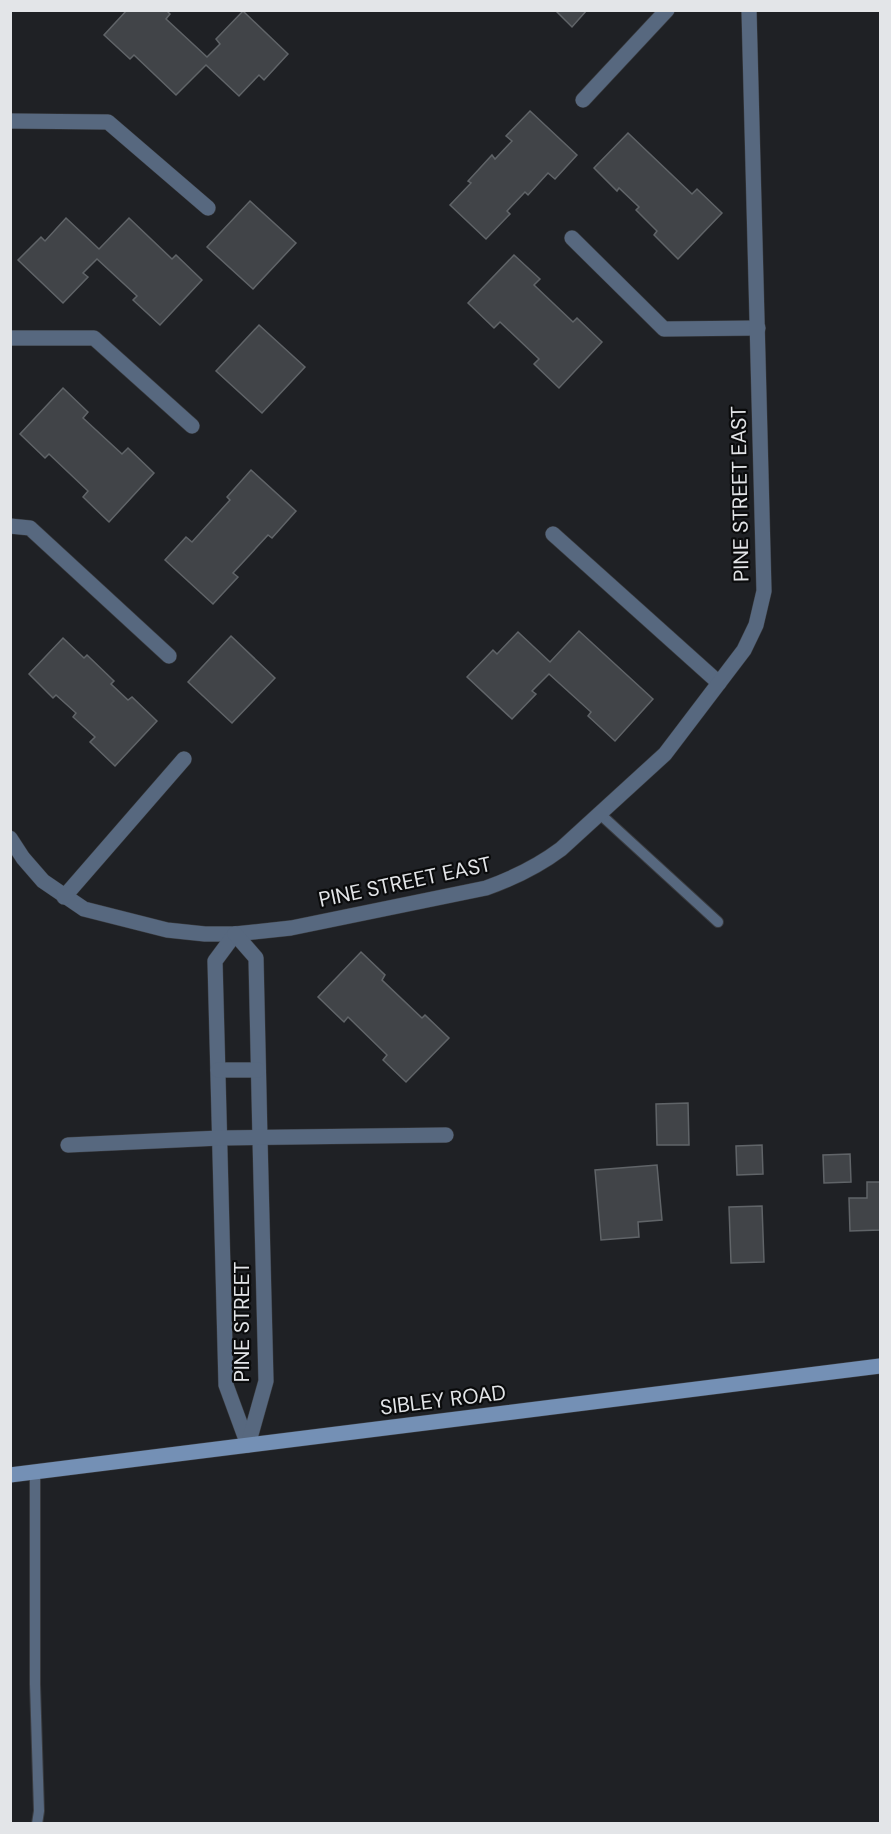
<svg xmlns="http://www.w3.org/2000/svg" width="891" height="1834" font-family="'DM Sans',sans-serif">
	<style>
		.building { fill: #414448; stroke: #606468; stroke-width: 1.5 }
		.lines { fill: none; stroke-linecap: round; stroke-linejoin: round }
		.service-casing { stroke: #3a3c40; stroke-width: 12 }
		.minor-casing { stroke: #3a3c40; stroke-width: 16 }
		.secondary-casing { stroke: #3a3c40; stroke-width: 16 }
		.service { stroke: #57687f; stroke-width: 10 }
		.minor { stroke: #57687f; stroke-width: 15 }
		.secondary { stroke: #7490b5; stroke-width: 15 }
		.labels { text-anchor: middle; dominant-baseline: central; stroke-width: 4.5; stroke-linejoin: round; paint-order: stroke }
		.street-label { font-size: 21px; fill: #e3e5e8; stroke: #0a0b0c }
	</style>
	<rect width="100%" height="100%" fill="#1f2125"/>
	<g class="building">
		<path d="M127,10H166L170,14L166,19L207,57L220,44L216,39L243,11L288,54L264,80L259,75L239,96L206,65L176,95L134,55L130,59L104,35Z"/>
		<path d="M555,10H587L572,27Z"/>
		<path d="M530,111L577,155L555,179L548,173L528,195L525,192L507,211L510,214L486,239L450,205L471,183L468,181L492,155L495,159L512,141L506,136Z"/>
		<path d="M628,133L692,194L697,189L722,213L678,259L654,235L657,231L636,210L639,207L619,188L617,191L594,168Z"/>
		<path d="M250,201L296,243L253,289L207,247Z"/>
		<path d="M66,218L99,249L129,218L172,259L176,255L202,280L160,325L133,300L137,296L97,259L83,273L88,277L63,303L18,260L41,237L45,241Z"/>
		<path d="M514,255L540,279L534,285L573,322L577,318L602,342L559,388L534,364L539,359L500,322L494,328L468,303Z"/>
		<path d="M259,325L305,367L262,413L216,371Z"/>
		<path d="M63,388L88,412L83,418L122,454L128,448L154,473L109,522L83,497L88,491L49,454L45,458L20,434Z"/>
		<path d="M251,470L296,511L272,538L268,535L233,573L238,577L213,604L165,560L186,537L192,542L230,500L227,497Z"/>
		<path d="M579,631L653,699L615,741L588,716L591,712L549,674L532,691L536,694L512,719L467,677L493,650L497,654L518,632L550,662Z"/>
		<path d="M231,636L275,678L232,723L188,682Z"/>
		<path d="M63,638L84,658L87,655L114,681L111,684L128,700L132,697L157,721L115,766L90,742L95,737L73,717L76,713L56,695L53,698L29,674Z"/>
		<path d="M361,952L385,975L382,980L422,1018L425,1015L449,1038L406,1082L383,1060L387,1055L348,1017L344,1022L318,997Z"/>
		<path d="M688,1103L689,1145H657L656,1104Z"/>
		<path d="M762,1145L763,1174L737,1175L736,1146Z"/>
		<path d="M850,1154L851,1182L824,1183L823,1155Z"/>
		<path d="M657,1165L662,1220L638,1222L639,1237L601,1240L595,1170Z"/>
		<path d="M867,1182H880V1230L850,1231L849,1198H867Z"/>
		<path d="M762,1206L764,1262L731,1263L729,1207Z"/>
	</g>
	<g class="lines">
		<defs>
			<g id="service">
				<path d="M600,814L718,922"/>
				<path d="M35,1472V1684L39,1811L37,1824"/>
			</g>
			<g id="minor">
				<path d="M583,100L667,10"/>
				<path d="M10,121L108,122L208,208"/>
				<path d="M572,238L664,329L758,328"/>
				<path d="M10,338H94L192,426"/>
				<path d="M10,526L30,528L169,656"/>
				<path d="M553,534L719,683"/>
				<path d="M10,838L23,858L43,881L84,909L167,930L205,934H235L291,928L486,888C514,878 537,867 561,849L665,754L744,650L756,625L764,591L749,10"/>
				<path d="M64,897L184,759"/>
				<path d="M235,934L215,961L226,1385L248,1445"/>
				<path d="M235,934L256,958L260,1139L266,1381L248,1445"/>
				<path d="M218,1070H258"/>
				<path d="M68,1145L220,1138L446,1135"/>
			</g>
			<path id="secondary" d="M10,1475L880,1366"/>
		</defs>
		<use href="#service" class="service-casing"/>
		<use href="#minor" class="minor-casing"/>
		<use href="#secondary" class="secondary-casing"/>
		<use href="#service" class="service"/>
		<use href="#minor" class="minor"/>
		<use href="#secondary" class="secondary"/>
	</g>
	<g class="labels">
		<g class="street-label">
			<text transform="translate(740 494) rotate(-91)">PINE STREET EAST</text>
			<text transform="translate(405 882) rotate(-12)">PINE STREET EAST</text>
			<text transform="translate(242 1322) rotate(-90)">PINE STREET</text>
			<text transform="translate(443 1400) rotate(-7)">SIBLEY ROAD</text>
		</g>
	</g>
	<rect width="891" height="1834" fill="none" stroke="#e3e5e8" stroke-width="24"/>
</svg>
